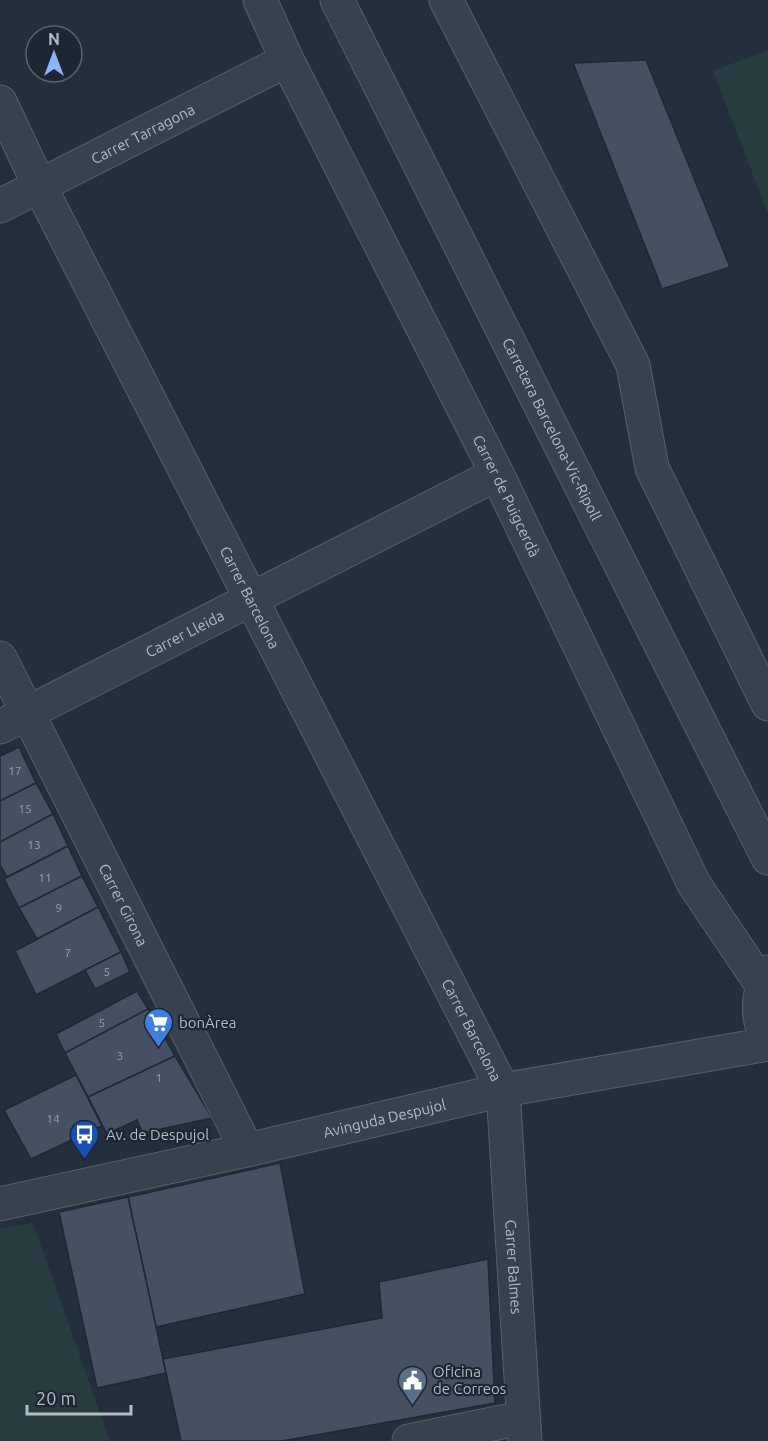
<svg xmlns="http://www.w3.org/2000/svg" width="768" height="1441" font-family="Ubuntu,sans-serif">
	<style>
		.green { fill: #263c3f }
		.building { fill: #455162; stroke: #1f2835; stroke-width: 1.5 }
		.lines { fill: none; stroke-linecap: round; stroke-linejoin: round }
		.minor-casing { stroke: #565f6c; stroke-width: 35 }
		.minor { stroke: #38414e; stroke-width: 33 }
		.labels { text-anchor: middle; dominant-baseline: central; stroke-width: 4.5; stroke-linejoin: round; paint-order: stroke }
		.number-label { font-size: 12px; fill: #98a1af }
		.street-label { font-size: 15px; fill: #b4bcc9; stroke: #1d2633 }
		.poi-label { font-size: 15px; fill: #b4bcc9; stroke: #1d2633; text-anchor: start }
	</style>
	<rect width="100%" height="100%" fill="#242f3e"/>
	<g class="green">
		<path d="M768,50V214L713,71Z"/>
		<path d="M33,1223L110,1441H0V1229Z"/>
	</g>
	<g class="building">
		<path d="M646,60L730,267L662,289L573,63Z"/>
		<path d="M19,747L36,783L0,801V756Z"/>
		<path d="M36,783L53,814L0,842V801Z"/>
		<path d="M53,814L68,846L7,877L0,865V842Z"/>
		<path d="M68,846L82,876L19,908L4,879Z"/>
		<path d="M82,876L98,907L37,939L19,908Z"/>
		<path d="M98,907L121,952L36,995L15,951Z"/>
		<path d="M121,952L130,972L95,989L85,970Z"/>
		<path d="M137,991L148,1009L65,1053L56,1034Z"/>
		<path d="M148,1009L175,1056L88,1097L65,1053Z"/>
		<path d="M175,1056L212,1118L143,1133L137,1120L107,1134L88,1097Z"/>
		<path d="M76,1075L102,1126L31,1159L4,1110Z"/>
		<path d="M280,1163L305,1294L156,1327L128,1197Z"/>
		<path d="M128,1197L166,1373L97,1388L59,1212Z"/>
		<path d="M488,1259L495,1403L282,1441H181L163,1359L382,1318L379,1282Z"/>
	</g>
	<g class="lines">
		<defs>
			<g id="minor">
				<path id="s1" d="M260,0L287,60L497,474L694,884L762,985"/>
				<path id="s2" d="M337,0L768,858"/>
				<path d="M446,0L633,365L652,468L768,704"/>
				<path id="s3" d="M0,102L40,187L503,1090L525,1441"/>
				<path id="s4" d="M0,206L287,60"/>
				<path id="s5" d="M0,658L247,1150"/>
				<path id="s6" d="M0,727L497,474"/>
				<path d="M768,972C756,999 757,1017 768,1043"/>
				<path id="s7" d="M0,1204L247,1150L503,1090L768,1044"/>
				<path d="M409,1441L522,1418"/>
			</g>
		</defs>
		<use href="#minor" class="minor-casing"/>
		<use href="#minor" class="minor"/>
	</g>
	<defs>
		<symbol id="supermarket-pin" viewBox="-11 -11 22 30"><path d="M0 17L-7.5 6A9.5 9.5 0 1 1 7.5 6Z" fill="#3f7fe0" stroke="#1d2633"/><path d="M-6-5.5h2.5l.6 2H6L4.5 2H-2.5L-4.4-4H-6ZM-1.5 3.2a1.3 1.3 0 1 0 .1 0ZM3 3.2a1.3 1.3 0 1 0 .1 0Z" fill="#fff"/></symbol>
		<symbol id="bus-pin" viewBox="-11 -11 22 30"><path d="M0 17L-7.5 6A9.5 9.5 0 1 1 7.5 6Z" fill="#1a4fb4" stroke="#1d2633"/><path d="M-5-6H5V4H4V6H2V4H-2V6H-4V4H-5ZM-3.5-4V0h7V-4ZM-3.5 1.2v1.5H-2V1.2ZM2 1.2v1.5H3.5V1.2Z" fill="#fff"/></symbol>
		<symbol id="civic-pin" viewBox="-11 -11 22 30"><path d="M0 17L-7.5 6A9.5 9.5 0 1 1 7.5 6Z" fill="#5c6f8a" stroke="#1d2633"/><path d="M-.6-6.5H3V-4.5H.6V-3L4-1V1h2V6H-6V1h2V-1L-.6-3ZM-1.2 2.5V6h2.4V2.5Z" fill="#fff"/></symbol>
	</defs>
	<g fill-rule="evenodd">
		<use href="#supermarket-pin" x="142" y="1006" width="33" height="45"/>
		<use href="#bus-pin" x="68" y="1118" width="33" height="45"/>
		<use href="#civic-pin" x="396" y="1364" width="33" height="45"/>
	</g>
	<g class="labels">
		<g class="number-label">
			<text x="15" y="770">17</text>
			<text x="25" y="808">15</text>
			<text x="34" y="844">13</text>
			<text x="45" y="877">11</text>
			<text x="59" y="907">9</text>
			<text x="68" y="952">7</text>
			<text x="107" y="971">5</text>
			<text x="102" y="1022">5</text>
			<text x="120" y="1055">3</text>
			<text x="159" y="1077">1</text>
			<text x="53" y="1118">14</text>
		</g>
		<g class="street-label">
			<text stroke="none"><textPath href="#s4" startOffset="160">Carrer Tarragona</textPath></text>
			<text stroke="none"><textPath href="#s2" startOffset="480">Carretera Barcelona-Vic-Ripoll</textPath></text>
			<text stroke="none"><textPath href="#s1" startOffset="554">Carrer de Puigcerdà</textPath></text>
			<text stroke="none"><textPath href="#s3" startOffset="555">Carrer Barcelona</textPath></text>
			<text stroke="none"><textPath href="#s6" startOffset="207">Carrer Lleida</textPath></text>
			<text stroke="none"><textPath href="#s5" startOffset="276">Carrer Girona</textPath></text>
			<text stroke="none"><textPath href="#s3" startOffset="1041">Carrer Barcelona</textPath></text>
			<text stroke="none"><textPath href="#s7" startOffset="394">Avinguda Despujol</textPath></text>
			<text stroke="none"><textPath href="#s3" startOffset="1286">Carrer Balmes</textPath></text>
		</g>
		<g class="poi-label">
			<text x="179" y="1022">bonÀrea</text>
			<text x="106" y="1134">Av. de Despujol</text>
			<text x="433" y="1371">Oficina<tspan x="433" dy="17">de Correos</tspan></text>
		</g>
	</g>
	<g transform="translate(54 54)"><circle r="28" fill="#1d2633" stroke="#59626f" stroke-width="1.5"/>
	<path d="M0-4.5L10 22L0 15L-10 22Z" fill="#8ab4f8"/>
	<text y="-9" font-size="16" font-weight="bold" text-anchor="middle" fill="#b4bcc9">N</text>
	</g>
	<path d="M27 1405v9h104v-9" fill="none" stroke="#b4bcc9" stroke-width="3"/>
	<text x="36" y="1405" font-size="18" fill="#b4bcc9" stroke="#1d2633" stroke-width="4.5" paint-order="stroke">20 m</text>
</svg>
